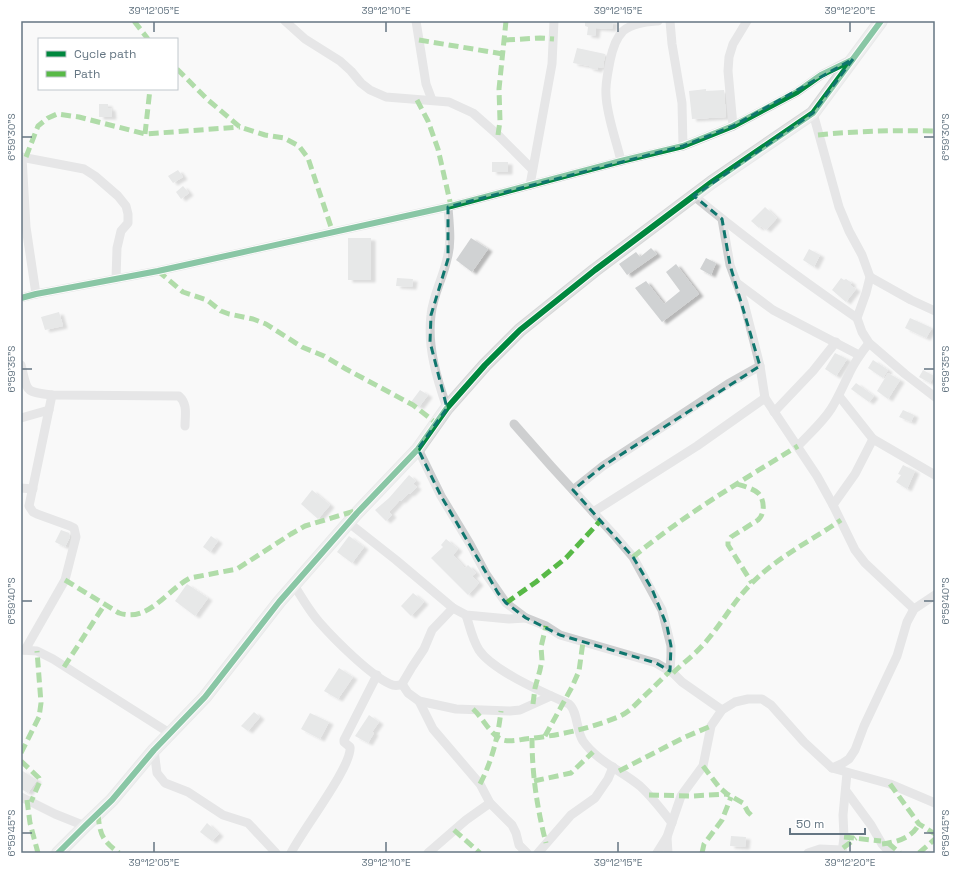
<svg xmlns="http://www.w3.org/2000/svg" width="956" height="874" font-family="'Space Grotesk',sans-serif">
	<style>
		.building { fill: #d0d2d3; filter: url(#shadow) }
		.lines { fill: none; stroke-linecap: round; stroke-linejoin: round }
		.secondary-casing { stroke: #d5d6d7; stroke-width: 14 }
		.street { stroke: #cecfd0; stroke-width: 9 }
		.secondary { stroke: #e1e2e2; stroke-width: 12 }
		.quiet { stroke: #58b947; stroke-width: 5; stroke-dasharray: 10 5; stroke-linecap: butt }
		.cycleway-casing { stroke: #fff; stroke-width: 8 }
		.cycleway { stroke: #00873e; stroke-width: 6 }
		.marked { fill: none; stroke: #0f766e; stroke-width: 3; stroke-dasharray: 8 5; stroke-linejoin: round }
		.ticks { fill: none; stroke: #657683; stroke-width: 1.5 }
		.neatline { fill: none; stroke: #657683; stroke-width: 1.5 }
		.ticks-label { font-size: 10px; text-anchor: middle; fill: #657683 }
	</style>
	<defs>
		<filter id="shadow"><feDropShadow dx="4.5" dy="2.5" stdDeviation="1" flood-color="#0004"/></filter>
	</defs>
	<rect width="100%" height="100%" fill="#f9f9f9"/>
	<g class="building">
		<path d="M585,21H613L612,29L596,28L595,36L587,35L588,27L585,26Z"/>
		<path d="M577,48L605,54L603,68L598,67V70L589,68V66L573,63Z"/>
		<path d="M706,89V91L724,90L726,117L692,119L689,91Z"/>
		<path d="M99,104H108V108H111L112,117H99Z"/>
		<rect x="492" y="162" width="16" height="10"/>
		<path d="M178,170L183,177L173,183L168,176Z"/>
		<path d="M183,186L189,193L181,199L176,192Z"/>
		<path d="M765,207L777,218L766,230L761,226L759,228L751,221Z"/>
		<rect x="348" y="238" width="23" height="42"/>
		<path d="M471,238L488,249L472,272L456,260Z"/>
		<path d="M651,248L657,254L627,275L619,264L636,252L640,257Z"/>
		<path d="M809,249L820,255L814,267L803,260Z"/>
		<path d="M706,258L716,263L711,275L700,269Z"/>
		<path d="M676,264L699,294L662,322L635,288L646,281L664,304L680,291L666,272Z"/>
		<path d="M397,278L413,279L412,287L396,286Z"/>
		<path d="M841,278L844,280L846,279L852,283L850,285L856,289L846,302L832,290Z"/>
		<path d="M59,312L63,326L45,330L41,317Z"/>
		<path d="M910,318L932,328L926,338L905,328Z"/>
		<path d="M835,353L847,359L836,376L825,369Z"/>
		<path d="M873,360L888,370L883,378L868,368Z"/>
		<path d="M923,370L934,376L930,383L919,377Z"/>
		<path d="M888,373L900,380L888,399L877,391Z"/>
		<path d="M856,383L874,396L869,402L851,389Z"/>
		<path d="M420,390L428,395L419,407L411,402Z"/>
		<path d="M903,410L914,415L911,422L899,417Z"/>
		<path d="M903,465L915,471L907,489L896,482L901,475L898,474Z"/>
		<path d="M409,475L416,481L413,484L417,487L410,494L409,493L401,501L400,500L389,512L392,515L386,521L375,510L389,498Z"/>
		<path d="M312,490L330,505L318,519L301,504Z"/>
		<path d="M61,530L69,533L70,537L65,547L55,542Z"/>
		<path d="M211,536L218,541L210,552L203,547Z"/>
		<path d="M349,536L364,547L352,563L337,552Z"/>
		<path d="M446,539L458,549L453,555L465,568L468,565L476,573L472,576L479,583L468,595L431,558L443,547L441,545Z"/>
		<path d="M187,584L208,598L195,616L175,601Z"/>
		<path d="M413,593L424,602L411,616L401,606Z"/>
		<path d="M339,668L353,677L338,699L324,691Z"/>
		<path d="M254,712L260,717L248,731L241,726Z"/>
		<path d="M310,713L329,722L320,739L301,729Z"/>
		<path d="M369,715L379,722L372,732L374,733L368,743L355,736Z"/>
		<path d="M21,770L37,780L28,793L21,789Z"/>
		<path d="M207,823L219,834L212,841L200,832Z"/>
		<path d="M731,836L746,837L745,847L730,846Z"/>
	</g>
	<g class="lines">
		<defs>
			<path id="secondary" d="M58,853L85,826L112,800L154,750L205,697L279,602L357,513L418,449L447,408L485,365L520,330L595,270L712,182L813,113L881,21"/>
		</defs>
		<use href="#secondary" class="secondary-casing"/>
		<g class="street">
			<path d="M285,21L305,39L340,61L351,71L361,83L370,90L386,97L449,102L473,113L498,135L532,169"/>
			<path d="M416,21L426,84L432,100"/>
			<path d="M670,21L672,44L682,103L683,146"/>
			<path d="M813,113L839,207L849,231L862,255L870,277L866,293L857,318L862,332L869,343L905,374L935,397"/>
			<path d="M733,126L728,71L729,57L733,44L747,21"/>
			<path d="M21,157L84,169L95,176L118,196L126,206L128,214V223L121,231L117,248L116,279"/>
			<path d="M22,157L26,227L36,294"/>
			<path d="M621,161C616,139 607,117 606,95C605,84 608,72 610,61C612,51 615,39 623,31C632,23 647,22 658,21"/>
			<path d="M530,185L552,64L554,21"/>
			<path d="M694,196C746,239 802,280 857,318"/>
			<path d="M722,219L730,265L744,303L754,342L760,366L765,398L817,476L833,505L855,550L865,563L914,609"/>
			<path d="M870,277L911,300L935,311"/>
			<path d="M737,283L773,310L859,355"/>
			<path d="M21,298L36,294L158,271L451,206L621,161L683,146L733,126L797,92L821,75L852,59"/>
			<path d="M21,365C28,391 23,392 52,395L179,396C188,404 185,415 185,426"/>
			<path d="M839,396L873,439L935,475"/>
			<path d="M447,408C437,379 427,347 431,315C433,295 443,278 447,259C452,242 449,224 448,207"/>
			<path d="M774,412L813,371L836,342"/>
			<path d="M21,418L49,410"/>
			<path d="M514,424L551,466L615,536L633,557L662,610L671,646V656L670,671"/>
			<path d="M798,446C809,434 822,423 831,409C838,398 843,386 849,374C854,363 861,353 869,343"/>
			<path d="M418,449L441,496L470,544L486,574L506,603L526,618L546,626L560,635L656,663L673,673L682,682L722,710"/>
			<path d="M21,488L33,489"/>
			<path d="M573,490L603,466L728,384L760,366"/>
			<path d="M833,505L855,474L873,439"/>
			<path d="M593,512L697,446L765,398"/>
			<path d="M349,523L396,560L453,608L466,615L509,619L526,618"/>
			<path d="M294,585C302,598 310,612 320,623C335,640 370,675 390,684C394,686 398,686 402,684L412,667L424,649L432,630L453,608"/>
			<path d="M466,615C470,627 472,639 479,650C493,671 545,693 569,704C578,712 576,730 583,741C597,761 622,771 640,786C652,797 662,810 672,823"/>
			<path d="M21,650L37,651L53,659L171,734"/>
			<path d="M25,650L65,580L76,537L74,528L70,526L37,514L33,512L29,506L52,395"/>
			<path d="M402,684L408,693L419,701L456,709L510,711L520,710L551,696"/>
			<path d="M419,701L433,729L480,784L490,803L512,825L516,833L519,845L527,853"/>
			<path d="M154,750L157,773L165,783L188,792L223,815L248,823L276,853"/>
			<path d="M832,768L843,763L849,759L855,750L864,726L897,656L907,622L914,609L935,595"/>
			<path d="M846,791L871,825L882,844L890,853"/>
			<path d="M21,797L55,814L85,826"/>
			<path d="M667,837L668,853"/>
			<path d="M291,853C301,832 353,765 350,747L344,742V740L377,675"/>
			<path d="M428,853L466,820L490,803"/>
			<path d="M538,853L571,815L595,798L608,779L613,767"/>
			<path d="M657,853L667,837L681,796L703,766L711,726L722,710L735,702L748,699H762L771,705L804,742L832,768L890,784L935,803"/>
			<path d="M808,853L820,849L842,850"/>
			<path d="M842,853L844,837L843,815L847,773"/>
		</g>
		<use href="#secondary" class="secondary"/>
		<g class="quiet">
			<path d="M134,21L148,39"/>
			<path d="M419,40L503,54"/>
			<path d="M505,40L540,38L554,39"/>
			<path d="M177,69L208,100L240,127L265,135L284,138L299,146L308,158L333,233"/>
			<path d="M417,100L428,121L438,149L451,206"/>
			<path d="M145,134L150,89"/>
			<path d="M498,135L500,121L499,89L506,21"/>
			<path d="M818,135C857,131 896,130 935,131"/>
			<path d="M26,157L38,126L48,118L57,114L79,117L145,134L240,127"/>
			<path d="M158,271L183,292L207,300L221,311L229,314L253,319L266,324L302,347L324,356L346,369L413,405L436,423"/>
			<path d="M737,484C743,486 752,488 758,493C765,500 765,514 758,520L731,537L728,541V545L752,583"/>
			<path d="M633,557C684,515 741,481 798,446"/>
			<path d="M65,580L119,613C148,623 167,590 190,578L237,569L291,534L305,526L358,510"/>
			<path d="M506,603L536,582L566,558L601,520"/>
			<path d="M64,667L105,604"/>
			<path d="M673,673C682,664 693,656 702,646C720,627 732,603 751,584C777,557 811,541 841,520"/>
			<path d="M533,704L535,688L540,670L542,660L541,647L546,626"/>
			<path d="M473,709C483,718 491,736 503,740C510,742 518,740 525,739C556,736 589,729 618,717C623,715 627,712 631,709L670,671"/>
			<path d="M545,736L572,687L579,671L583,642"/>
			<path d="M532,738C532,774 537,808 546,843"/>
			<path d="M21,753L39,717L41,703L37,651"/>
			<path d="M21,761L39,778L40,781L31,802"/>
			<path d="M703,766L719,787L727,794L743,803L748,812L754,818"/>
			<path d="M619,771L683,738L711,726"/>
			<path d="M534,781L571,773L593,752"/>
			<path d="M480,784C492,761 498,737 501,711"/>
			<path d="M890,784L919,824L935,834"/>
			<path d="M649,795L693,796L727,794"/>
			<path d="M27,800L30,823L38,853"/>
			<path d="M98,814C100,835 102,840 119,853"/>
			<path d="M454,830L480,853"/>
			<path d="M844,837L881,841"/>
			<path d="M888,843L900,853"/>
			<path d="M882,844C897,842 912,838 919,824"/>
			<path d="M843,848L856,838"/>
			<path d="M702,853L704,844L722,820L731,797"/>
			<path d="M919,853L935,839"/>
		</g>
		<defs>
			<g id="cycleway">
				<path d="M21,298L36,294L158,271L451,206L621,161L683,146L733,126L797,92L821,75L852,60"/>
				<path d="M58,853L85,826L112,800L154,750L205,697L279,602L357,513L418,449L447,408L485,365L520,330L595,270L712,182L813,113L881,21"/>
			</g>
		</defs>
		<use href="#cycleway" class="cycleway-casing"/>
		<use href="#cycleway" class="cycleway"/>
	</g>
	<path d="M0 0H956V874H0ZM853,59L813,113L694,196L722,219L730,265L760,366L603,466L573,490L633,557L652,589L667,626L671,646L670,671L656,663L560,635L526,618L506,603L498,593L441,496L418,449L447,408L430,342L431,315L448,259V207L683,146L733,126Z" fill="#f9f9f9" fill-opacity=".55" fill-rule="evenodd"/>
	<path class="marked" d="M853,59L813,113L694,196L722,219L730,265L760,366L603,466L573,490L633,557L652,589L667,626L671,646L670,671L656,663L560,635L526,618L506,603L498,593L441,496L418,449L447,408L430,342L431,315L448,259V207L683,146L733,126Z"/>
	<path class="ticks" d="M154,22V32M386,22V32M618,22V32M850,22V32M22,137H32M924,137H934M22,369H32M924,369H934M22,601H32M924,601H934M22,833H32M924,833H934M154,842V852M386,842V852M618,842V852M850,842V852"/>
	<rect width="956" height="874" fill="none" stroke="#ffffff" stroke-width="44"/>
	<rect x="38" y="38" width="140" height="52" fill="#ffffff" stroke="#c1c8cd"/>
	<rect x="46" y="51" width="20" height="6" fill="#00873e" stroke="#c1c8cd"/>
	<text x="74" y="58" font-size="12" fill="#657683">Cycle path</text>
	<rect x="46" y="71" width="20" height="6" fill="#58b947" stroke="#c1c8cd"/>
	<text x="74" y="78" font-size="12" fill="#657683">Path</text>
	<path d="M790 828v6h75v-6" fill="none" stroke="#657683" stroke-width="2"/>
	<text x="796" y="828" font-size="12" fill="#657683" stroke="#ffffff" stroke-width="3" paint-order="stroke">50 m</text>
	<rect x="22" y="22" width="912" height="830" class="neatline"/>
	<g class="ticks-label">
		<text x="154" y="14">39°12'05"E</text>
		<text x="386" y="14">39°12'10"E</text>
		<text x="618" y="14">39°12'15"E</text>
		<text x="850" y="14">39°12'20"E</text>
		<text transform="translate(11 137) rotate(-90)" y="4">6°59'30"S</text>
		<text transform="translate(945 137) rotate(-90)" y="4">6°59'30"S</text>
		<text transform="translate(11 369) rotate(-90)" y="4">6°59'35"S</text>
		<text transform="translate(945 369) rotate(-90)" y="4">6°59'35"S</text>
		<text transform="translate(11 601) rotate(-90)" y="4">6°59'40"S</text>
		<text transform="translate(945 601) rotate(-90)" y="4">6°59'40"S</text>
		<text transform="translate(11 833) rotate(-90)" y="4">6°59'45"S</text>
		<text transform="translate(945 833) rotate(-90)" y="4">6°59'45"S</text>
		<text x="154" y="866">39°12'05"E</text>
		<text x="386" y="866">39°12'10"E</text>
		<text x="618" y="866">39°12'15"E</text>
		<text x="850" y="866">39°12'20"E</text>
	</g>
</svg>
